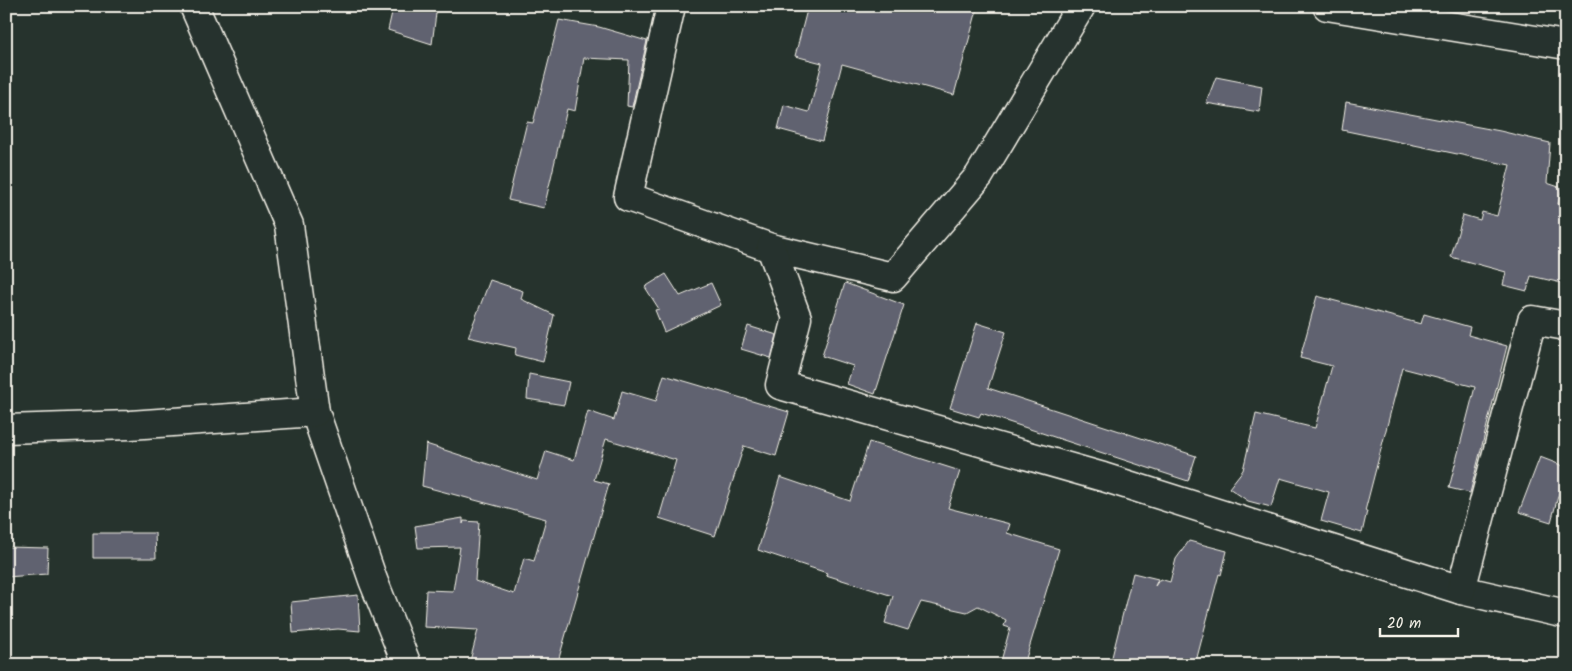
<svg xmlns="http://www.w3.org/2000/svg" width="1572" height="671" font-family="Kalam,sans-serif">
	<style>
		.building { fill: #606270; stroke: #f4f1e8 }
		.lines { fill: none; stroke-linecap: round; stroke-linejoin: round }
		.street-casing { stroke: #f4f1e8; stroke-width: 31 }
		.street { stroke: #26332d; stroke-width: 28 }
	</style>
	<rect width="100%" height="100%" fill="#26332d"/>
	<filter id="ink" filterUnits="userSpaceOnUse"><feTurbulence type="fractalNoise" baseFrequency=".02" numOctaves="2"/><feDisplacementMap in="SourceGraphic" scale="10" xChannelSelector="R" yChannelSelector="G"/><feConvolveMatrix kernelMatrix="1 2 1 2 8 2 1 2 1" color-interpolation-filters="sRGB"/></filter>
	<g filter="url(#ink)">
		<g class="building">
			<path d="M437,6L432,44L388,30L393,8Z"/>
			<path d="M808,6H978L954,95L842,64L822,141L778,129L784,105L809,112L822,63L795,56Z"/>
			<path d="M559,20L599,27L647,41L632,107L627,106L629,60L584,58L575,111L567,109L544,208L508,200L527,122L533,123Z"/>
			<path d="M1216,77L1262,86L1259,112L1206,103Z"/>
			<path d="M1346,102L1500,131L1550,143L1547,183L1562,188L1558,204L1566,205V284L1531,276L1527,291L1503,285L1506,272L1451,257L1463,215L1480,220L1482,212L1497,216L1510,165L1342,130Z"/>
			<path d="M666,274L680,296L711,283L721,305L664,332L655,310L659,309L645,287Z"/>
			<path d="M490,280L523,291L521,299L554,315L543,362L515,355L516,348L468,337Z"/>
			<path d="M845,283L904,305L875,394L847,384L853,366L822,356Z"/>
			<path d="M1317,296L1421,324L1424,314L1470,327L1468,335L1507,346L1470,493L1449,488L1475,387L1402,368L1365,511H1367L1362,533L1321,521L1329,492L1280,478L1271,507L1248,501L1229,488L1243,470L1256,414L1315,428L1332,366L1300,358Z"/>
			<path d="M977,323L1006,332L988,388L1196,456L1188,481L981,413L979,417L950,408Z"/>
			<path d="M748,326L777,335L771,358L741,349Z"/>
			<path d="M529,374L569,382L564,405L527,399Z"/>
			<path d="M664,375L789,412L776,456L744,446L715,536L659,518L676,460L606,439L594,480L609,484L557,665H469L478,630L424,627L426,590L453,591L460,547L418,548L415,526L463,518V524L464,521L479,522L475,581L514,594L524,558L534,561L546,519L422,486L426,444L537,480L546,451L574,460L588,411L614,420L622,391L656,401Z"/>
			<path d="M869,442L960,471L948,508L1010,524L1007,533L1059,549L1024,665H1000L1010,628L1004,626L1006,620L978,606L967,612L921,602L908,630L885,623L893,596L826,575L827,573L758,550L780,477L850,501Z"/>
			<path d="M1540,457L1566,467L1551,522L1519,512Z"/>
			<path d="M93,533H155L156,558H93Z"/>
			<path d="M1189,541L1227,551L1221,575L1219,574L1195,665H1110L1133,573L1158,579L1155,586L1160,579L1170,582L1176,559Z"/>
			<path d="M6,547L48,548L47,574L6,577Z"/>
			<path d="M358,595L360,631L338,629L293,633L291,602Z"/>
		</g>
		<g class="lines">
			<defs>
				<g id="street">
					<path d="M194,6L289,225L315,412L373,580L407,665"/>
					<path d="M671,6L628,197L771,248L893,277L979,176L1081,6"/>
					<path d="M1327,6L1566,45"/>
					<path d="M771,248L797,318L780,385L1103,477L1461,590L1566,614"/>
					<path d="M6,429L130,425L315,412"/>
					<path d="M1461,590L1532,320L1566,326"/>
				</g>
			</defs>
			<use href="#street" class="street-casing"/>
			<use href="#street" class="street"/>
		</g>
	</g>
	<rect width="1572" height="671" fill="none" stroke="#26332d" stroke-width="25"/>
	<rect x="12" y="12" width="1547" height="646" fill="none" stroke="#f4f1e8" stroke-width="2" filter="url(#ink)"/>
	<path d="M1380 628v8h78v-8" fill="none" stroke="#f4f1e8" stroke-width="2.5"/>
	<text x="1387" y="628" font-size="15" fill="#f4f1e8" stroke="#26332d" stroke-width="4" paint-order="stroke">20 m</text>
</svg>
